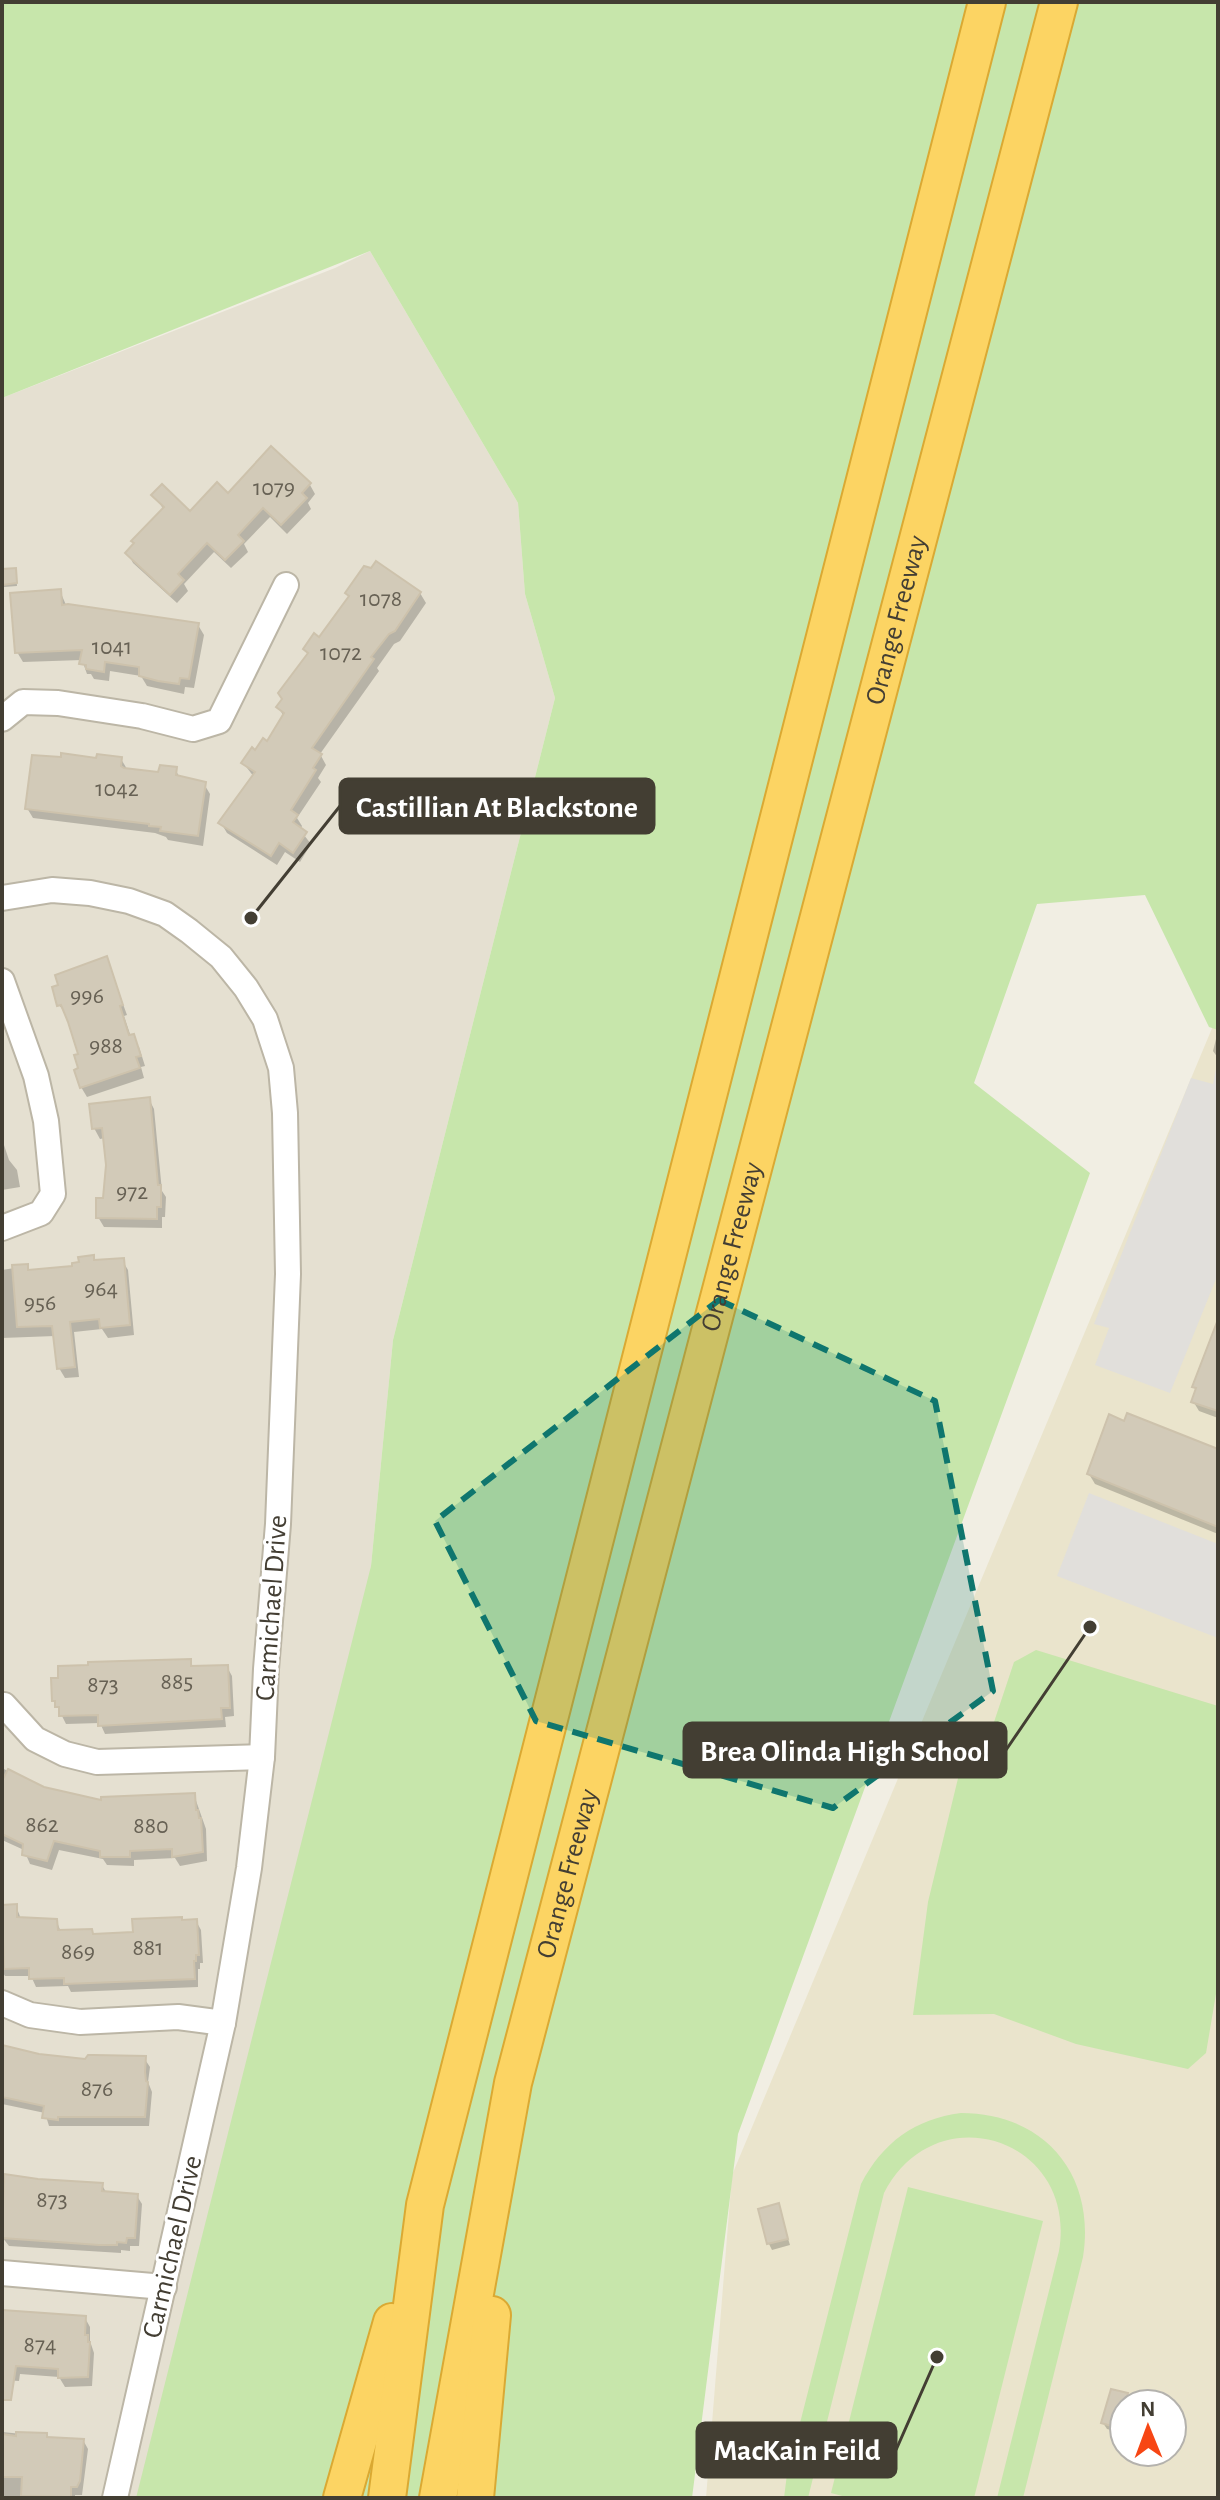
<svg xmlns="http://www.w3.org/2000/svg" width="1220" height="2500" font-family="'Alegreya Sans',sans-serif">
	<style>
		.residential { fill: #e5e0d1 }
		.education { fill: #eae4cc; fill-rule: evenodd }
		.green { fill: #c7e6ab }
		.parking { fill: #e1dfdb }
		.shadow { fill: #0003 }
		.building { fill: #d2cab8; stroke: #cdc2ac; stroke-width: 2 }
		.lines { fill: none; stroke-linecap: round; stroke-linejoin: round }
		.minor-casing { stroke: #bcb6a6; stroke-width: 28 }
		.highway-casing { stroke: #daa933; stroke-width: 40 }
		.minor { stroke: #fff; stroke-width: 24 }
		.highway { stroke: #fcd463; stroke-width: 36 }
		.marked { fill: #0f766e; fill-opacity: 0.2; stroke: #0f766e; stroke-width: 6; stroke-dasharray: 16 10; stroke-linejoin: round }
		.labels { text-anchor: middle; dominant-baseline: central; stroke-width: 6; stroke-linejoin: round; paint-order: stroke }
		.number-label { font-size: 24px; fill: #676154 }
		.street-label { font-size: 28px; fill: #433e33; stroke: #fff }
		.leader { fill: none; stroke: #433e33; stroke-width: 3 }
		.callout-dot { fill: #433e33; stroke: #fff; stroke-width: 3 }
		.callout { fill: #433e33; stroke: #433e33; stroke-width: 3 }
		.callout-label { font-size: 30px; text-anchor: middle; font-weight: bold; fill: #fff }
	</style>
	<rect width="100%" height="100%" fill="#f1eee3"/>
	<path class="residential" d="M370,251L518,503L525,594L555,698L393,1340L371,1566L250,2498H2V398L335,268Z"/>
	<path class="education" d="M1218,1014V2498H706L732,2175ZM1124,2404H1172V2452H1124Z"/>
	<g class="green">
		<path d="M2,2H1218V1030L1209,1027L1145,895L1037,904L974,1083L1090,1173L738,2134L692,2498H136L371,1566L393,1340L555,698L525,594L518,503L370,251L2,398Z"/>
		<path d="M1036,1650L1218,1706V1982L1206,2053L1188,2069L1076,2044L994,2014L913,2015L928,1902L961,1766L977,1773L1014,1662Z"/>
		<path d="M961,2113C1045,2113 1096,2175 1083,2257L1023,2498H997L1059,2251C1078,2139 936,2092 884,2193L808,2498H784L787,2474L861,2184C883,2142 915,2119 961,2113Z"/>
		<path d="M908,2187L1043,2221L974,2498H850L831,2493Z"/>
	</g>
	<g class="parking">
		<path d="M1218,1059V1274L1170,1393L1095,1365L1109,1328L1094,1324L1191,1078L1213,1084Z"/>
		<path d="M1089,1493L1218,1544V1638L1057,1576Z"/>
	</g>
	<g class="shadow">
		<path d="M310,485L315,494L308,503L311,509L287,534L270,517L244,544L248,552L231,568L214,552L184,584L188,591L177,603L133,563L128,553L164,510L154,495L190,514L228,496Z"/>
		<path d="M2,571L16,572L17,586L4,587Z"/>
		<path d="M60,591L66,605L198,625L204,635L194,688L185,687L184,694L147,686L141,676L110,671L109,681L94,679L91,674H87L82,660L23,662L17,652Z"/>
		<path d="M347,593H420L426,603L400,641L394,644L377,668L379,671L320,754L326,765L318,778L321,782L297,818L302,826L300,830L311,844L300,862L285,852L277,865L227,833L221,823L254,777L244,764L267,744L284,717L279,708L309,656L305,649L320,640L350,598Z"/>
		<path d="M121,759L127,769L159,774L175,769L180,778L204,784L210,794L203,846L168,840L166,837L155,833L33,818L27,808L98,760Z"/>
		<path d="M106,958L127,1015L124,1016L131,1037L139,1047L145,1066L141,1067L144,1078L87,1097L81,1087L80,1056L67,1015L59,1005Z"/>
		<path d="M1216,1039H1218V1058L1213,1051Z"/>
		<path d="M149,1099L154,1109L162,1191L166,1197L165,1217H162V1228L104,1227L98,1217L105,1200L108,1165L105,1138L100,1139L94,1128Z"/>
		<path d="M2,1139L9,1160L17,1170L20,1187L2,1190Z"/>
		<path d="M93,1257L96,1262L122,1260L128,1270L134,1335L108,1338L102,1329L74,1332L79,1377L65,1378L59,1368L55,1336L2,1338V1270L27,1266L30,1272L74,1268Z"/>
		<path d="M1218,1326V1418L1199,1411L1193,1401L1197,1392L1194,1387Z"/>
		<path d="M1218,1451V1534L1095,1484L1089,1474Z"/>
		<path d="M190,1661L194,1668L227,1667L232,1676L234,1716L225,1717L226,1727L105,1734L100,1723L66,1724L54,1700Z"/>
		<path d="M2,1768L43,1789L103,1803L194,1795L206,1829L207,1861L180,1866L175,1858L134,1860V1866L107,1865L103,1859L59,1850L52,1870L30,1864L24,1850L2,1840Z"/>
		<path d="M16,1906L21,1919L56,1920L61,1932L94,1936L135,1934L196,1921L201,1930L203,1963H200V1969H198V1987L71,1992L68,1986L36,1987L31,1976H5L2,1971V1907Z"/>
		<path d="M2,2047L38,2056L87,2062L144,2058L150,2067L148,2082L152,2092L149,2126H49L45,2113L2,2104Z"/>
		<path d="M38,2181L102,2185L106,2192L137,2196L142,2204L139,2246H130V2251L121,2250V2253L9,2246L2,2237V2187Z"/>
		<path d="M778,2206L790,2245L772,2250L769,2244Z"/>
		<path d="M2,2311L85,2318L90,2327V2341L94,2353L92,2386L65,2387L59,2377L20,2374L19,2381L2,2380Z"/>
		<path d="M1127,2395L1130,2402V2404H1124L1122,2433L1107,2429L1103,2423Z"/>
		<path d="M2,2432L83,2440L88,2449L82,2495H75V2498H2Z"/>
	</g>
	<g class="building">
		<path d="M271,446L311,483L302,493L307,498L281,525L263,508L238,535L244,541L225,560L207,543L178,574L184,580L170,595L125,553L134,543L131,541L164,507L151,495L162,484L190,511L217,482L228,493Z"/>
		<path d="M376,561L421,592L395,631L389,634L371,657L374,659L312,748L322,754L313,768L316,770L291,810L298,815L293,822L307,832L293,853L279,843L271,856L218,823L255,772L241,763L252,747L255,750L263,738L267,741L284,713L276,707L282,699L278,693L308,653L303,649L314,633L319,637L349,596L345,593L364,566L371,568Z"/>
		<path d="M16,568L17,583L2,585V569Z"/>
		<path d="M61,589L62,605L68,604L199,623L189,679L180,678L179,684L158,681L139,676V667L105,662L104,672L86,669V665L79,664L82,650L15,653L10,593Z"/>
		<path d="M61,753L96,758L97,754L122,757L121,766L124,768L158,772L160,765L177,767L176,775L206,782L198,836L160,831L161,827L149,826V824L25,809L32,755L61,757Z"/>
		<path d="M107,956L123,1005L120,1006L129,1035L134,1034L141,1056L136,1057L140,1068L80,1088L74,1070L78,1068L74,1055L78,1054L68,1022L61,1005L57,1006L52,987L58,985L55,975Z"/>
		<path d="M150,1097L158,1185H161V1207H157V1219L96,1218V1198H103L106,1165L102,1128L92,1129L89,1104Z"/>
		<path d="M94,1255V1260L124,1258L130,1325L100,1328L99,1319L70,1322L75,1367L57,1369L52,1326L17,1327L12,1265L28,1264V1270L72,1266V1263L79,1262L78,1257Z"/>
		<path d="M1217,1322L1218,1323V1411L1191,1402L1196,1388L1192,1387Z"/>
		<path d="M1127,1413L1218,1449V1527L1087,1474L1109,1414L1124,1421Z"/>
		<path d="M191,1659V1666L228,1665L230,1708H221L222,1719L98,1726V1715L59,1716V1707H55V1701H52L51,1678H58V1666L88,1665V1662Z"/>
		<path d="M8,1769L44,1787L101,1800V1797L195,1793L196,1810H198L199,1818H201L203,1852L172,1857V1849L130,1851V1857H100V1851L54,1841L47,1861L22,1855L23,1844L2,1834V1781Z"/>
		<path d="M17,1904V1917L57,1919L58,1930L92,1929L93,1934L133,1932L132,1919L182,1917V1920L197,1919L199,1955H196V1961H194L195,1979L64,1984V1978L29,1979V1968L4,1969L2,1905Z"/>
		<path d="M2,2045L39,2054L85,2059L88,2055H94L146,2056L145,2072L146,2081L148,2082L145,2117H58V2120L42,2118L44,2106L2,2097Z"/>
		<path d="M4,2174L38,2179L103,2183L102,2191L138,2194L135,2238H127L126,2243L117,2242V2245H99L2,2238Z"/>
		<path d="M779,2203L788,2239L767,2244L758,2209Z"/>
		<path d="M2,2310L86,2316L85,2335H88V2342H90L88,2377L58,2378V2369L16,2366L11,2400H2Z"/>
		<path d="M1111,2389L1128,2393L1119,2428L1101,2423Z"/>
		<path d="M16,2432L47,2433V2437L84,2439L80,2481L77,2487H71V2497L21,2496L22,2477H2V2434L16,2436Z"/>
	</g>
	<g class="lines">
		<defs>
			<g id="minor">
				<path d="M2,719L23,702L58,703L142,716L193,729L219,721L286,585"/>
				<path d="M2,898L52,890L90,893L129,901L165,914L189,931L221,957L246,988L265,1019L281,1068L285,1113L288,1274L278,1524L266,1669L262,1757L249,1868L223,2023L115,2498"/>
				<path d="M2,981L36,1076L46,1121L53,1194L41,1213L2,1228"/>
				<path d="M4,1705L35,1739L65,1754L97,1762L262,1757"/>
				<path d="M2,2003L30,2015L80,2022L178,2017L223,2023"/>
				<path d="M2,2273L164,2287"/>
			</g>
			<g id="highway">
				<path d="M342,2498L392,2322"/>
				<path d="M387,2498L425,2205L987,2"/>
				<path id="s1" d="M438,2498L513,2083L1059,2"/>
				<path d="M475,2498L492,2315"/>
			</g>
		</defs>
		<use href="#minor" class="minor-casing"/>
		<use href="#highway" class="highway-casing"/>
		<use href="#minor" class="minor"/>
		<use href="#highway" class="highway"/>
	</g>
	<path class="marked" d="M719,1300L935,1401L993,1691L833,1808L536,1721L435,1521Z"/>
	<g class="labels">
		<g class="number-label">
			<text x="274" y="488">1079</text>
			<text x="381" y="599">1078</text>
			<text x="112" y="647">1041</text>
			<text x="341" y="653">1072</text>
			<text x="117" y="789">1042</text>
			<text x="87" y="996">996</text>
			<text x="106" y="1046">988</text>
			<text x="132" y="1192">972</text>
			<text x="101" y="1289">964</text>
			<text x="40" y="1303">956</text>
			<text x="177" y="1682">885</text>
			<text x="103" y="1685">873</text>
			<text x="42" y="1825">862</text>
			<text x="151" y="1826">880</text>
			<text x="148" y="1948">881</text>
			<text x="78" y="1952">869</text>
			<text x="97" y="2089">876</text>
			<text x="52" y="2200">873</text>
			<text x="40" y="2345">874</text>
		</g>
		<g class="street-label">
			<text stroke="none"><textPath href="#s1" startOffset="1934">Orange Freeway</textPath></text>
			<text stroke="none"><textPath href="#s1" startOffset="1286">Orange Freeway</textPath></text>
			<text transform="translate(272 1608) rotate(-86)">Carmichael Drive</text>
			<text stroke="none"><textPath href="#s1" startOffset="638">Orange Freeway</textPath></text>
			<text transform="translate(173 2247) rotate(-77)">Carmichael Drive</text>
		</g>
	</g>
	<path class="leader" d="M251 918L340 806M1090 1627L1006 1750M937 2357L896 2450"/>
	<g class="callout-dot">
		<circle cx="251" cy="918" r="8"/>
		<circle cx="1090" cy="1627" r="8"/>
		<circle cx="937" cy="2357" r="8"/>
	</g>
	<g class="callout">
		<rect x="340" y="779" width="314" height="54" rx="8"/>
		<rect x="684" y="1723" width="322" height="54" rx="8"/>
		<rect x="697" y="2423" width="199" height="54" rx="8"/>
	</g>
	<g class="callout-label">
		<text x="497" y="817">Castillian At Blackstone</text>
		<text x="845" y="1761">Brea Olinda High School</text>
		<text x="797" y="2460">MacKain Feild</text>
	</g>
	<rect width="1220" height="2500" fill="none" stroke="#433e33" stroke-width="8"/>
	<g transform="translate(1148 2428) rotate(359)"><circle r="38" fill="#ffffff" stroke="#b4b2ad" stroke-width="2"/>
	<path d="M0-6L14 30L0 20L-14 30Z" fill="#f74614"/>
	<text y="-12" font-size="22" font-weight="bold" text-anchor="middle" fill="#433e33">N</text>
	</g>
</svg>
